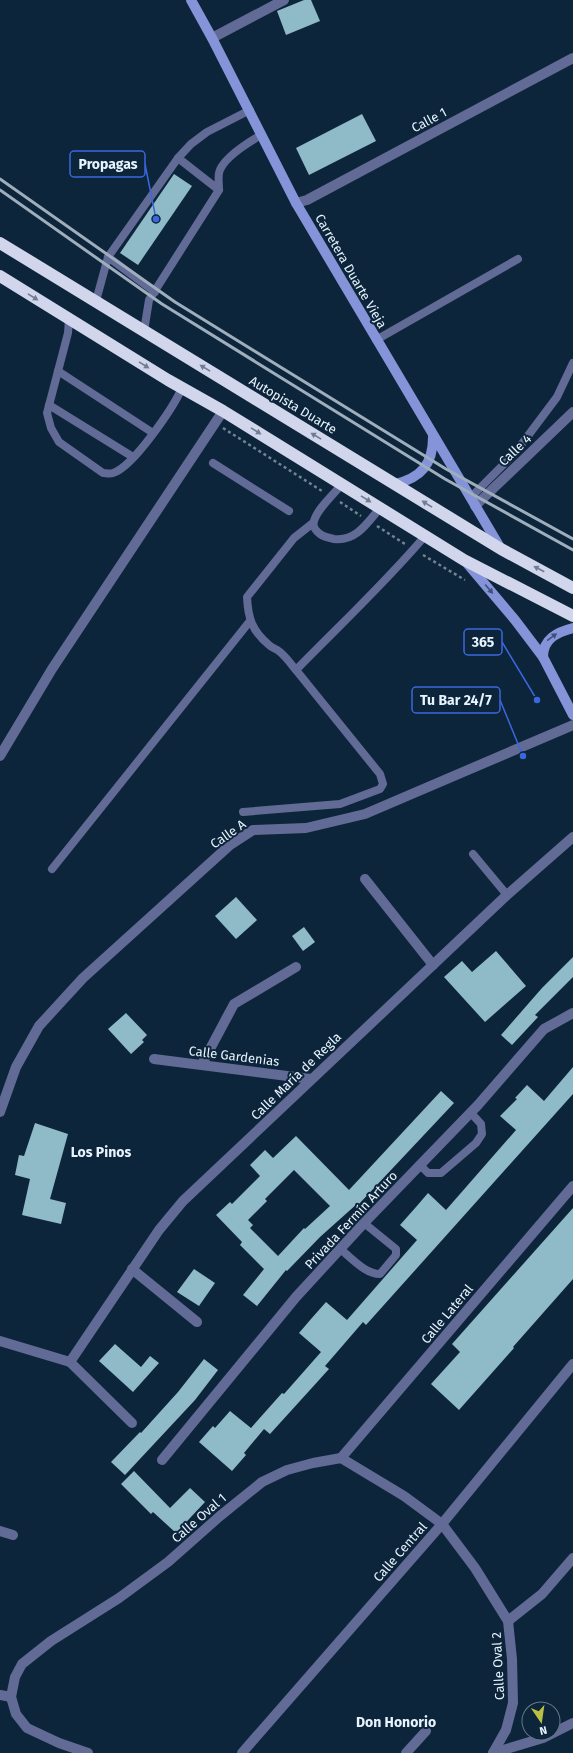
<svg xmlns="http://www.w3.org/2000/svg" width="573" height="1753" font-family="'Fira Sans',sans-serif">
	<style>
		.building { fill: #8fbac8; fill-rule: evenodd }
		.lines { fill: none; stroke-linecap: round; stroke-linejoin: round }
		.path { stroke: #718494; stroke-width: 2.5; stroke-dasharray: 3 3; stroke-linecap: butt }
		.lane { stroke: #626b96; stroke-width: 8 }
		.street { stroke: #626b96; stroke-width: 10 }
		.secondary { stroke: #8593d8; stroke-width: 10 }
		.highway { stroke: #d1d6ec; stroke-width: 12 }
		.rail { stroke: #9eaebc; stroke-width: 3 }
		.oneway { fill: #6f7e93 }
		.oneway2 { fill: #3d5179 }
		.labels { text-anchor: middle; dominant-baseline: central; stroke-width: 4; stroke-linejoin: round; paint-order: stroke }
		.street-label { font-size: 13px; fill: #e7f3fe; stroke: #0d253a }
		.neighbourhood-label { font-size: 14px; font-weight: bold; fill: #e7f3fe; stroke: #0d253a }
		.leader { fill: none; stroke: #3b67de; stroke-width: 1.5 }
		.callout-dot { fill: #3b67de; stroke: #0d253a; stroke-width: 1.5 }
		.callout { fill: #0d253a; stroke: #3b67de; stroke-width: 1.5 }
		.callout-label { font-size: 14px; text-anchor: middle; font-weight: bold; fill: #e7f3fe }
	</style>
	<rect width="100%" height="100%" fill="#0d253a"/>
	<g class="building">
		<path d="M304,0H311L320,21L286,35L277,11Z"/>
		<path d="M362,114L376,141L309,175L296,148Z"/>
		<path d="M174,174L192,186L138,265L120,253Z"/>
		<path d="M236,897L257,920L236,939L215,916Z"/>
		<path d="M304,927L315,942L303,951L292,936Z"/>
		<path d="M496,951L526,986L485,1022L444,977L462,961L472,972Z"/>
		<path d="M573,957V977L535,1015L538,1017L512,1045L501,1035L542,988Z"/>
		<path d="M126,1013L147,1035L142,1040L144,1042L131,1054L108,1029Z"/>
		<path d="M573,1067V1094L366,1325L363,1322L325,1366L329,1369L270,1434L264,1429L244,1453L246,1455L232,1471L199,1442L213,1426L215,1428L230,1411L251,1428L282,1393L284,1394L321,1352L299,1333L311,1319L326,1302L347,1320L417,1240L400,1225L416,1207L428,1193L446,1210L516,1130L500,1116L517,1099L515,1098L527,1085L544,1101Z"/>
		<path d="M441,1091L454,1103L359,1204L358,1203L320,1237L287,1271L286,1270L257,1306L243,1295L264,1269L240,1245L242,1242L216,1215L230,1202L232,1204L260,1176L250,1165L265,1150L273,1158L296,1136L349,1190ZM294,1170L330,1206L305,1229L304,1228L278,1256L250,1228L253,1225L248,1220L267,1201L265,1199Z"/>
		<path d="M35,1123L68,1134L50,1199L66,1203L61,1224L22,1215L30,1179L15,1175L19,1155L24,1156Z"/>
		<path d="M573,1208V1279L513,1347L514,1348L459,1410L431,1384L460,1352L452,1344Z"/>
		<path d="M194,1269L215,1283L199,1306L177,1292Z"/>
		<path d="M115,1344L141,1367L150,1356L159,1363L133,1392L99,1361Z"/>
		<path d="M204,1359L218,1370L195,1400L125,1475L111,1462L140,1432L141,1433L178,1392Z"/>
		<path d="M134,1471L170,1508L190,1488L205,1502L176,1533L153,1512L151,1514L121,1484Z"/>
	</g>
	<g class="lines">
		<g class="path">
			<path d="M223,428L322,491"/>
			<path d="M340,502L361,516"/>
			<path d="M377,526L405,544"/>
			<path d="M423,555L465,580"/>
		</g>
		<g class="lane">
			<path d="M178,158L219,190"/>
			<path d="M108,257L155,292"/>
			<path d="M96,301L108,257L178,158L191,144L207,132L250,110"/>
			<path d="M69,319L68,333L47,413L51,428L59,442L103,473C106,473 110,474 113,473C133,467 173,408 182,388"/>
			<path d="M144,331L149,300L219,190C219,184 218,178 219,173C222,158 249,142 261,135"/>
			<path d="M376,340L518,259"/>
			<path d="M58,371L153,433"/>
			<path d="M49,405L133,457"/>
			<path d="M213,463L289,511"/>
			<path d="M342,484C334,494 317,509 314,521C312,526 316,531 320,534C324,537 329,538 334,539C356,542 368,522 380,508"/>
			<path d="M470,498L515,453L557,397L573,363"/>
			<path d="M313,523L294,538L247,597C248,618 252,631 269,645C272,648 277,649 280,652C286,657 291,664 296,670C339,626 385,583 425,536"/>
			<path d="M243,812L340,804L380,789L383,784L380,774L296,670"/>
			<path d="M473,854L507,895"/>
			<path d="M52,869L250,621"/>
			<path d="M420,1165L428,1173H441L476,1143L482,1134L481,1124L471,1113"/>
			<path d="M340,1249C352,1258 365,1274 380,1274L396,1255V1249L364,1223"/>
		</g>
		<g class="street">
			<path d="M212,38L284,0"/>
			<path d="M296,203L307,200L573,58"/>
			<path d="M475,506L573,412"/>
			<path d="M0,756L52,669L223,411"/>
			<path d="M365,879L433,965"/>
			<path d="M154,1059L311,1079"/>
			<path d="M202,1064L234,1004L296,967"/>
			<path d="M0,1112L16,1067L39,1026L83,978L230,845L253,830L306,828L365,814L573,725"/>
			<path d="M132,1269L197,1322"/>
			<path d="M0,1341L70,1362L132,1423"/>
			<path d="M70,1362L159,1230L183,1201L507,895L573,837"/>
			<path d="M341,1458L573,1186"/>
			<path d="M162,1460L296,1297L364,1223L478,1105L544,1029L573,1013"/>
			<path d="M0,1531L13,1535"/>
			<path d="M508,1621L542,1594L573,1558"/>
			<path d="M0,1695L11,1697L15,1677L22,1664L51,1641L119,1598L168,1562L220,1516L262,1482L287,1470L313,1463L341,1458L404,1496L442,1524L475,1568L508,1621L512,1659L513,1703L506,1730L493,1753"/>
			<path d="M11,1697L16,1714L27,1728L59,1743L88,1753"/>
			<path d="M242,1753L442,1524L573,1364"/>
			<path d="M406,1753L426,1731"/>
			<path d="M493,1753L543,1738L573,1723"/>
		</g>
		<g class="secondary">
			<path d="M191,0L212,38L296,203L501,549"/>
			<path d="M395,484C421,478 433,464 433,437"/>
			<path d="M466,562L515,620L543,657L573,715"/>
			<path d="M543,657C543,639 557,632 573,628"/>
		</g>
		<g class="highway">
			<path d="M0,243L501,549L573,588"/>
			<path d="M0,276L168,380L223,411L464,560L573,616"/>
		</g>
		<g class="rail">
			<path d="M0,179L175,302L446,469L573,539"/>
			<path d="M0,190L162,304L445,479L573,550"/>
		</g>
	</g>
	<defs><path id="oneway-solid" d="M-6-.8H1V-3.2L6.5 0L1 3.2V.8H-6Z"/></defs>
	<g class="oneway">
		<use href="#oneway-solid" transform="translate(33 297) rotate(32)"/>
		<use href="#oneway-solid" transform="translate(144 365) rotate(32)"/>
		<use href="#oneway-solid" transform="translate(205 368) rotate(-149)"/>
		<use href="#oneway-solid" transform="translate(256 431) rotate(32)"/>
		<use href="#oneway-solid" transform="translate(316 436) rotate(-149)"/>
		<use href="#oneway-solid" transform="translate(366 499) rotate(32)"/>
		<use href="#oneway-solid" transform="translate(427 504) rotate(-148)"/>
		<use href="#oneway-solid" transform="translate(539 569) rotate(-152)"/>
	</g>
	<g class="oneway2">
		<use href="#oneway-solid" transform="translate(489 589) rotate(50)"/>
		<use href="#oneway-solid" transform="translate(552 637) rotate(-36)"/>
	</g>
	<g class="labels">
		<g class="street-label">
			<text transform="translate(429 120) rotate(-28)">Calle 1</text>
			<text transform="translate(351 271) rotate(60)">Carretera Duarte Vieja</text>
			<text transform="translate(293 405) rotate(31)">Autopista Duarte</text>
			<text transform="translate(515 450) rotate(-44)">Calle 4</text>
			<text transform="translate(228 834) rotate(-35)">Calle A</text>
			<text transform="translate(234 1056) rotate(7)">Calle Gardenias</text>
			<text transform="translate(296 1076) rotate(-44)">Calle María de Regla</text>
			<text transform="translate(351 1220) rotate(-47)">Privada Fermín Arturo</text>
			<text transform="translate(447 1314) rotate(-50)">Calle Lateral</text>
			<text transform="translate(199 1518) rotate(-41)">Calle Oval 1</text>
			<text transform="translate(400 1552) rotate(-49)">Calle Central</text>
			<text transform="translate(498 1666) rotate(-93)">Calle Oval 2</text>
		</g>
		<g class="neighbourhood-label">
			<text x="101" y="1152">Los Pinos</text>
			<text x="396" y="1722">Don Honorio</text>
		</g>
	</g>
	<path class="leader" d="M156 219L145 164M537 700L502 642M523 756L500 700"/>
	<g class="callout-dot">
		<circle cx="156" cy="219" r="4"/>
		<circle cx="537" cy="700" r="4"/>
		<circle cx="523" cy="756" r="4"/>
	</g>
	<g class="callout">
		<rect x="70" y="151" width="75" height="26" rx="4"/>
		<rect x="464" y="629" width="38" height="26" rx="4"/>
		<rect x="412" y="687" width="88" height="26" rx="4"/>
	</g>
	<g class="callout-label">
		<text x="108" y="169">Propagas</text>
		<text x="483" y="647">365</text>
		<text x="456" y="705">Tu Bar 24/7</text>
	</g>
	<g transform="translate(541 1721) rotate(167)"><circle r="19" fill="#0d253a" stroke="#647788"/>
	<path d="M0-3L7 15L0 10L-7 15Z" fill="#bbc044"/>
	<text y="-6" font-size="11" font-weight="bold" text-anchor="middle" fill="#e7f3fe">N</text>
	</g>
</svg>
